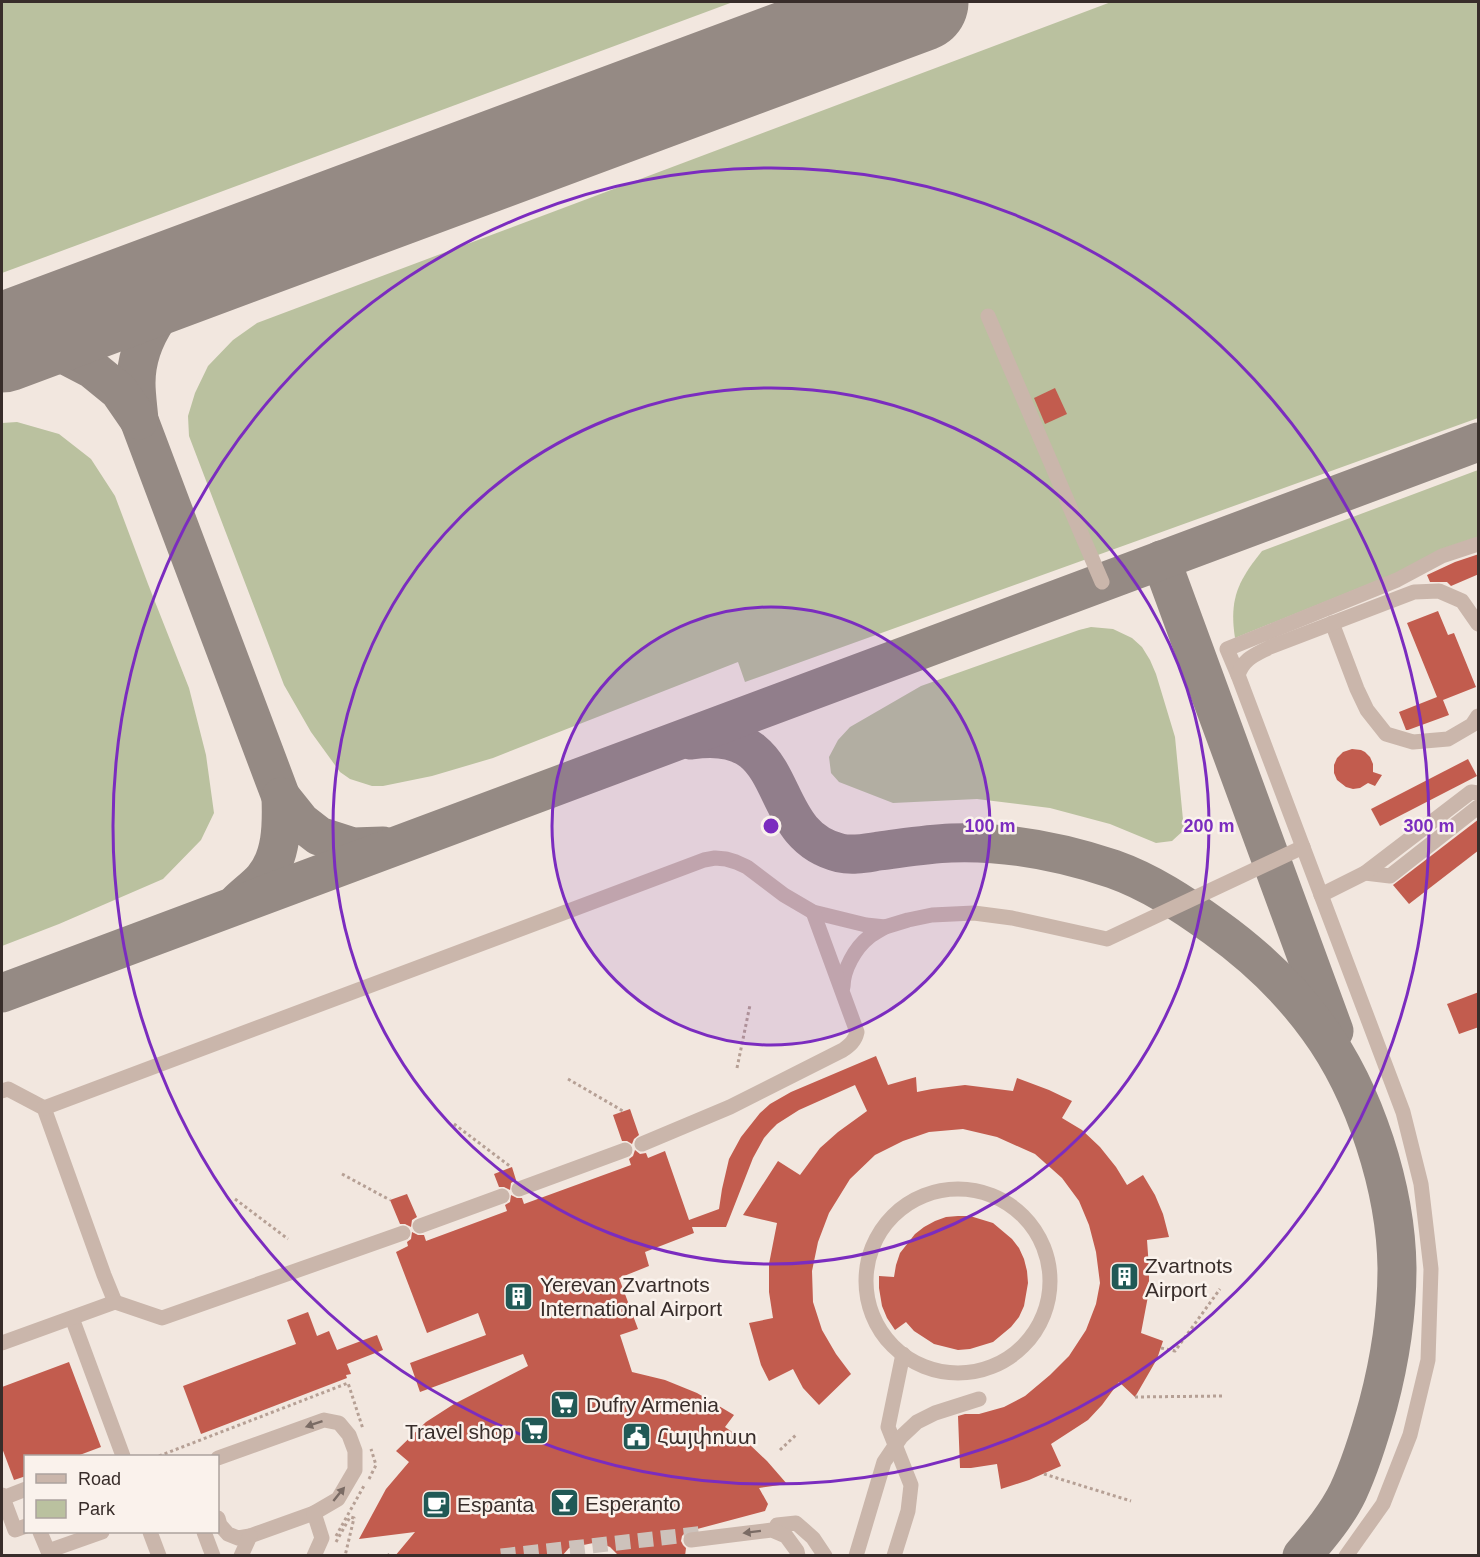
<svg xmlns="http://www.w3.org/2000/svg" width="1480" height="1557" font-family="Helvetica,'Noto Sans Armenian',sans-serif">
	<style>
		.green { fill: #bac19f }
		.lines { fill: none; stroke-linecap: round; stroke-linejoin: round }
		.taxiway { stroke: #958a84; stroke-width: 39 }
		.runway { stroke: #958a84; stroke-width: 99 }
		.building { fill: #c25c4e }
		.minor-tunnel { stroke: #cdc2bb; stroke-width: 15; stroke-dasharray: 15 8; stroke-linecap: butt }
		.path { stroke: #b6a095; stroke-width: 3; stroke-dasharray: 3 3; stroke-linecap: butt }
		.minor { stroke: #cab6ab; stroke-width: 15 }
		.minor-bridge { stroke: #cab6ab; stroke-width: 15 }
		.oneway { fill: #7a6b64 }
		.ring { fill: none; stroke: #7b2cbf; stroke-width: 3 }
		.labels { text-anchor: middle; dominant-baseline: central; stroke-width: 5; stroke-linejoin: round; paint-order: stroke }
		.poi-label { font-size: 21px; fill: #382d2a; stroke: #faf2ec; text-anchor: start }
		.centre { fill: #7b2cbf; stroke: #faf2ec; stroke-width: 3 }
		.ring-label { font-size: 18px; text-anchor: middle; font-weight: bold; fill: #7b2cbf; stroke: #faf2ec; stroke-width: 5; stroke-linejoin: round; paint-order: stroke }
	</style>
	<rect width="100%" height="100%" fill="#f2e7df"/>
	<g class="green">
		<path d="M2,2H733L2,273Z"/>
		<path d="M1111,2H1478V418L745,682L738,662L493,758L432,776L383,786H372L350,779L340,772L311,732L284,685L189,436L188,416L195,393L208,366L233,340L257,323Z"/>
		<path d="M17,422L59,434L91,459L115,496L148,584L189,688L206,755L214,813L201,840L163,879L59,924L2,946V423Z"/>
		<path d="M1478,470V540L1235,638C1229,599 1238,581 1262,551Z"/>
		<path d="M1091,627L1113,629L1132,638L1142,647L1150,660L1156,674L1175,737L1184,830L1172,841L1156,843L1110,824L1050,808L977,799L893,803L839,782L831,773L829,757L838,740L850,727L921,686L1079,630Z"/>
	</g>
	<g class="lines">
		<g class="taxiway">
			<path d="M202,268C169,299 136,335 136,383C136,395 138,408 139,420L281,797"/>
			<path d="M2,349L30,348L67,356L92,369L119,391L139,420"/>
			<path d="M1161,560L1334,1031"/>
			<path d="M691,740C798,724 760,834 840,853C853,856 866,853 879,851C903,848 927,844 951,843C1005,841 1062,852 1113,869C1150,882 1183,904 1215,927C1254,955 1290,989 1318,1028C1365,1092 1396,1189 1397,1268C1397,1315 1390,1360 1378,1405C1370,1434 1361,1464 1348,1492C1337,1515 1319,1536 1302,1556"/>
			<path d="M238,902C246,894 256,887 263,879C282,857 282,825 281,797L301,822L319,836L353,847L383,846"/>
			<path d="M2,993L1478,442"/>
		</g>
		<path class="runway" d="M2,343L919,2"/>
	</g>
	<g class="building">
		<path d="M1055,388L1067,414L1045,424L1034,398Z"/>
		<path d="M1479,554V574L1451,586L1447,582H1430L1427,575L1455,562Z"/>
		<path d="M1438,611L1448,635L1454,633L1476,687L1443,700L1449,715L1408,730H1406L1399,712L1437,697L1407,623Z"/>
		<path d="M1352,749L1361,750L1365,752L1370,757L1373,764V772L1382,775L1375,786L1368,783L1360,788L1353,789L1346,787L1337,780L1334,773V765L1337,758L1343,752Z"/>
		<path d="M1468,759L1477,776L1380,826L1371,809Z"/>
		<path d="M1479,819V850L1409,904L1393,885Z"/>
		<path d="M1479,992V1027L1459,1034L1447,1004Z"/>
		<path d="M876,1056L888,1085L916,1077L917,1092L932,1089L965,1085L1013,1091L1017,1078L1049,1090L1072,1101L1062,1118L1082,1130L1100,1147L1116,1167L1127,1185L1143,1175L1155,1195L1163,1214L1169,1237L1147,1240L1149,1268V1291L1141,1333L1163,1341L1157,1359L1135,1397L1119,1382L1102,1405L1088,1420L1051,1444L1061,1466L1029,1480L1001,1489L997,1464L971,1468H960L958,1416L965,1414H979L1004,1407L1025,1396L1050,1375L1069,1356L1086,1330L1096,1304L1100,1283L1096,1252L1089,1225L1079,1201L1062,1178L1035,1154L997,1137L963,1129L929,1132L903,1141L875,1155L850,1179L829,1213L818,1242L812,1271L813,1302L822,1330L836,1354L851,1374L819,1405L803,1388L793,1369L769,1381L761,1365L749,1323L773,1318L769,1292V1264L777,1223L743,1215L778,1161L800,1175L820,1148L838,1132L867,1111L855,1085L799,1110L777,1124L771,1130L764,1138L753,1158L726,1227H692L694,1233L645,1252L649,1266L619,1278L638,1329L620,1335L632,1372L665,1380L697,1393L734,1415L725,1427L748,1443L767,1461L787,1484L759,1488L768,1504L765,1511L686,1532L682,1536L681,1541L683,1545L686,1548L685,1556H619L610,1547L598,1542L569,1548L562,1556H395L415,1532L359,1539L386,1489L409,1462L396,1451L426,1422L454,1404L528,1366L523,1354L420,1392L410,1363L486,1335L478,1313L427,1333L396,1252L408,1246L407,1242L411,1239L412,1232L418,1235H424L426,1241L507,1211L505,1205L510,1202L511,1195L517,1198H522L524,1204L631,1165L629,1159L633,1156L635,1150L640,1154L646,1153L648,1158L665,1151L689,1220L719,1209L722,1189L729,1159L741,1137L760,1113L770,1104L791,1092Z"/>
		<path d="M630,1109L639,1135L634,1139L632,1144L627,1141H622L613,1115Z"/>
		<path d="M512,1167L516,1180L511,1183L510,1190L504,1187H499L494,1174Z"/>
		<path d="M407,1194L417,1217L412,1220L411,1227L405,1224H400L390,1200Z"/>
		<path d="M958,1216H970L993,1223L1012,1239L1019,1248L1024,1259L1027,1271L1028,1283L1024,1306L1019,1317L1011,1327L993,1342L970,1349L958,1350L934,1344L914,1331L906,1322L895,1330L887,1318L882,1306L879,1288V1276L894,1277L896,1265L900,1253L915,1234L924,1227L935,1221L946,1217Z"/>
		<path d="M308,1312L317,1336L329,1331L337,1350L377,1335L383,1350L347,1364L351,1374L346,1375L347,1378L201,1434L183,1386L296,1344L287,1320Z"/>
		<path d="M69,1362L101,1447L77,1456H26V1476L14,1480L2,1448V1387Z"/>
	</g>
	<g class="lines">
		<path class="minor-tunnel" d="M501,1556L706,1533"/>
		<g class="path">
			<path d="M737,1068L750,1005"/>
			<path d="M568,1079L623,1111"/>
			<path d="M454,1124L511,1167"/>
			<path d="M342,1174L390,1200"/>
			<path d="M235,1199L288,1239"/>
			<path d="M1161,1348L1175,1351L1220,1289"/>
			<path d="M1135,1397L1222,1396"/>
			<path d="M780,1450L797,1434"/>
			<path d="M159,1456L348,1383L363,1429"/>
			<path d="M1044,1474L1131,1501"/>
			<path d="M369,1479L376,1465L371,1449"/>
			<path d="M336,1536L365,1484"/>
			<path d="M336,1542L350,1517L354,1518L345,1556"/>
			<path d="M387,1556L390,1554"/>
		</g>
		<g class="minor">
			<path d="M988,316L1102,582"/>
			<path d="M1332,623L1357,689L1367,710L1386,734L1413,742L1448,739L1472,725L1478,716"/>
			<path d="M1238,675L1227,649L1397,580L1442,556L1478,544"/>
			<path d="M1365,873L1390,876L1478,807"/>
			<path d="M1321,895L1365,873L1471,792L1478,793"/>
			<path d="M843,987C843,970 855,948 869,937C874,933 880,930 885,927"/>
			<path d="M2,1091L8,1089L44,1108L104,1275L115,1302"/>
			<path d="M44,1108L704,860L715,858L726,859L736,862L747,867L784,895L813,912L866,925L885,927L908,920L932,915L974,913L1012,918L1107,939L1303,847"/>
			<path d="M642,1144L730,1107L843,1050C850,1045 855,1041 857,1032L813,912"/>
			<path d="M519,1189L625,1150"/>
			<circle cx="958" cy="1281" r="92"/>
			<path d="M420,1226L502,1196"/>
			<path d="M72,1318L123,1456"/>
			<path d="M2,1343L115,1302L162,1318L403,1233"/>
			<path d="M218,1458L324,1420L339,1423L349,1435L355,1451V1470L338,1499L314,1513L250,1536L238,1538L228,1534L220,1525L218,1518"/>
			<path d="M2,1495L3,1498L26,1489"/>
			<path d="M3,1498L15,1530L26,1526"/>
			<path d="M777,1525L796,1523L813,1538L825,1556"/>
			<path d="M40,1532L48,1551L102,1532"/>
			<path d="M150,1532L159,1556"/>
			<path d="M204,1532L213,1556"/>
			<path d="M691,1540L772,1530L786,1536L797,1551L798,1556"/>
			<path d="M241,1556L250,1536"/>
			<path d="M314,1556L322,1538L314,1513"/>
			<path d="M894,1556L908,1511L911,1485L888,1427L903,1354"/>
			<path d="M1346,1556L1383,1504L1410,1435L1428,1360L1431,1269L1421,1184L1403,1112L1238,675C1244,658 1255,655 1270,647L1414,592L1439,591L1462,601L1478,624"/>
		</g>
		<path class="minor-bridge" d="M856,1556L884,1462L901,1437L917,1422L935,1413L979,1399"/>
	</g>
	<defs><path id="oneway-solid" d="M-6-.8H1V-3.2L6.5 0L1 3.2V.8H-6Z" transform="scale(1.5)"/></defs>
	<g class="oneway">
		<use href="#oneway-solid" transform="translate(314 1424) rotate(161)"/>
		<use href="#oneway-solid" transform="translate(339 1494) rotate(-51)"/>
		<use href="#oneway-solid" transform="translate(752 1532) rotate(173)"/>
	</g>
	<circle cx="771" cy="826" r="219" fill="#7b2cbf" fill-opacity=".12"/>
	<g class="ring">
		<circle cx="771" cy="826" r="219"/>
		<circle cx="771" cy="826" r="438"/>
		<circle cx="771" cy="826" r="658"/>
	</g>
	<defs>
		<symbol id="building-square" viewBox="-11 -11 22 22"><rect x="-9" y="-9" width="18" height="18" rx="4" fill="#215956" stroke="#faf2ec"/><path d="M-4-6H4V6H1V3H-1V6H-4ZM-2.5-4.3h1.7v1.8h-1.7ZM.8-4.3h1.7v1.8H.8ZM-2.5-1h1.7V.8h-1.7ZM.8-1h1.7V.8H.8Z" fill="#fff"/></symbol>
		<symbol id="supermarket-square" viewBox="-11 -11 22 22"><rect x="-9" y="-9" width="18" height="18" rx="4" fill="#215956" stroke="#faf2ec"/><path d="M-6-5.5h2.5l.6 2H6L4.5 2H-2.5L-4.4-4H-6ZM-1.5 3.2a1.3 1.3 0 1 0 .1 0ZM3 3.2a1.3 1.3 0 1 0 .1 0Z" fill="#fff"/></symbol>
		<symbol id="civic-square" viewBox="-11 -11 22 22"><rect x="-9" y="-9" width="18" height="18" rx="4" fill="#215956" stroke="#faf2ec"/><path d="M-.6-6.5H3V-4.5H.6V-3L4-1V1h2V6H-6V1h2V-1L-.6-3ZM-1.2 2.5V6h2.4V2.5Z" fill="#fff"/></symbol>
		<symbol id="bar-square" viewBox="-11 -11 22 22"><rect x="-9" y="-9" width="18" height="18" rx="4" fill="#215956" stroke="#faf2ec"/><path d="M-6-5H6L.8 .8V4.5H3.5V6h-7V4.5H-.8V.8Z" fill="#fff"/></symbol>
		<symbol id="cafe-square" viewBox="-11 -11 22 22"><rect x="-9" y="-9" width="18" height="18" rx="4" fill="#215956" stroke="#faf2ec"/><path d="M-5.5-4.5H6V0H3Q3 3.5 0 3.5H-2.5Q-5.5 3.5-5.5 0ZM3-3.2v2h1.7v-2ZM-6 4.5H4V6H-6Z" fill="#fff"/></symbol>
	</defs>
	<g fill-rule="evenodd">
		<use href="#building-square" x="1108" y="1260" width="33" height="33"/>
		<use href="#building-square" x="502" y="1280" width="33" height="33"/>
		<use href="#supermarket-square" x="548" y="1388" width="33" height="33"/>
		<use href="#supermarket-square" x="518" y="1414" width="33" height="33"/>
		<use href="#civic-square" x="620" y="1420" width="33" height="33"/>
		<use href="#bar-square" x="548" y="1486" width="33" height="33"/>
		<use href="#cafe-square" x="420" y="1488" width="33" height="33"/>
	</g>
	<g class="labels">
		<g class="poi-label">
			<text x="1145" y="1265">Zvartnots<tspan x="1145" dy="24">Airport</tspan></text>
			<text x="540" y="1284">Yerevan Zvartnots<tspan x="540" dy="24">International Airport</tspan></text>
			<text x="586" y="1404">Dufry Armenia</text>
			<text x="514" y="1431" text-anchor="end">Travel shop</text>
			<text x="657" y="1436">Հայփոստ</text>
			<text x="585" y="1503">Esperanto</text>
			<text x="457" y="1504">Espanta</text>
		</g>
	</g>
	<circle cx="771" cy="826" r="9" class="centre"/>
	<g class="ring-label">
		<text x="990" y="832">100 m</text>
		<text x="1209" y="832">200 m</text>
		<text x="1429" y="832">300 m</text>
	</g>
	<rect width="1480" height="1557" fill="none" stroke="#382d2a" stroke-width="6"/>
	<rect x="24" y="1455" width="195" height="78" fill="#faf2ec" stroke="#aca39e" stroke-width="1.5"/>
	<rect x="36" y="1474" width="30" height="9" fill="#cab6ab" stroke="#aca39e" stroke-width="1.5"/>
	<text x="78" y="1485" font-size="18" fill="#382d2a">Road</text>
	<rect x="36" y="1500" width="30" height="18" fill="#bac19f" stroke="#aca39e" stroke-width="1.5"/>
	<text x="78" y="1515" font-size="18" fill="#382d2a">Park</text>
</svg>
